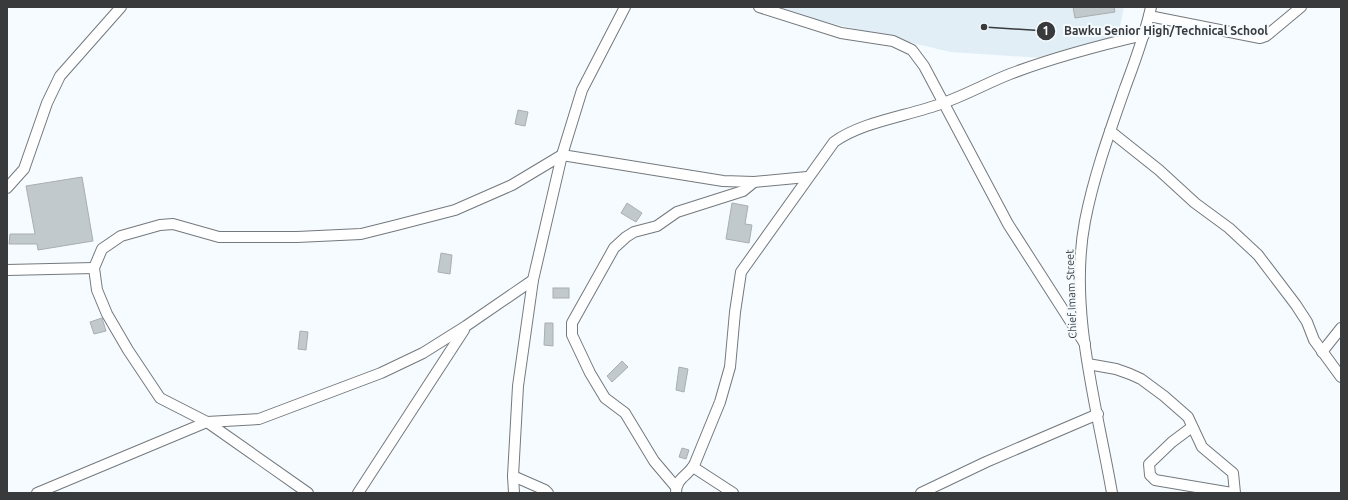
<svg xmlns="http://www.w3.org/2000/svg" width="1348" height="500" font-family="Ubuntu,sans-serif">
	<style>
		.built { fill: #e1eef6 }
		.building { fill: #c2c9cc; stroke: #a8aeb1 }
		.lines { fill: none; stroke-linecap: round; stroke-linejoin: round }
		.minor-casing { stroke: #74797d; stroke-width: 12 }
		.minor { stroke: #fff; stroke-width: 10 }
		.labels { text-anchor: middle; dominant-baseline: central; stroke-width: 4; stroke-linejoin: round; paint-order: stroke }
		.street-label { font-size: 11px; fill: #383a3c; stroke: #f5fbff }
		.leader { fill: none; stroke: #383a3c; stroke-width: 1.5 }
		.callout-dot { fill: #383a3c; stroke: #f5fbff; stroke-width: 1.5 }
		.mark-label { font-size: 12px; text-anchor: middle; font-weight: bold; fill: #fff }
		.callout-label { font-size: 12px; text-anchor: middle; font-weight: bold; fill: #383a3c; stroke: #f5fbff; stroke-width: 4; stroke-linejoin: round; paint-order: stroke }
	</style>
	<rect width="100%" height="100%" fill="#f5fbff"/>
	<path class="built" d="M779,7H1124L1118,37L1043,58L950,52L806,17Z"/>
	<g class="building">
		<path d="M1073,7H1114L1115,12L1075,18Z"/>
		<path d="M518,110L528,112L525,126L515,124Z"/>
		<path d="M82,177L93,241L38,250L37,244H9L10,234H35L26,186Z"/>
		<path d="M627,203L642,213L636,222L621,213Z"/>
		<path d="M732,203L748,206L745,224L752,225L749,243L726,239Z"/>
		<path d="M441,253L452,255L450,274L438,272Z"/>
		<rect x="553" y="288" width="16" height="10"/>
		<path d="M102,318L106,331L94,334L90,322Z"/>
		<path d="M545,323H553V346L544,345Z"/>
		<path d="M300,331L308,332L306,350L298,349Z"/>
		<path d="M622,361L628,367L612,382L607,376Z"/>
		<path d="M679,367L688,369L684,392L676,390Z"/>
		<path d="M682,448L689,450L686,459L679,457Z"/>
	</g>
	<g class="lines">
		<defs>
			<g id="minor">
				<path d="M759,7L841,33L893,41L912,50L924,66L1008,224L1085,344"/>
				<path d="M1149,16L1260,38L1266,36L1301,7"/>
				<path d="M1110,131L1159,170L1195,203L1229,228L1258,255L1296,305L1307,322L1314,340L1341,377"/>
				<path d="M7,188L24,169L47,103L60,76L121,7"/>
				<path d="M7,270L94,268"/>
				<path d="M533,280L466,326L423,353L381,373L259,419L207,422L160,398L128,350L107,314L97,290L94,268L102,249L121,236L160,225L173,224L219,237H297L361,234L397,225L455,210L512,185L562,155L723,181L754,182L807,177"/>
				<path d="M1322,352L1341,328"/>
				<path d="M1088,364L1116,369L1130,374L1141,379L1164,396L1188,417L1202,447L1233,473L1235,493"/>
				<path d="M1192,427L1172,442L1149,464L1150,475L1155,480L1232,493"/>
				<path d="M693,467L733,493"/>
				<path d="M513,476L545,490L548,493"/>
				<path d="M676,487L654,461L625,413L605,398L590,373L572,335V323L614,248L626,237L634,232L657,226L677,212L743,191L754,182"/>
				<path d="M37,493L207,422L308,493"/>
				<path d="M358,493L464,330"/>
				<path d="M514,493L513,476L518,386L533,280L562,155L582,90L625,7"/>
				<path d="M676,493C676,477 689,476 695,463L720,402L730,367L735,312L741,272L834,142C863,121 909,116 943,103C966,95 987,83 1010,74C1052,58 1101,45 1144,35"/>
				<path d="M921,493L986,462L1098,414"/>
				<path d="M1112,493C1097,406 1068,309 1085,221C1094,175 1110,131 1125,88C1135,61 1145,35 1151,7"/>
			</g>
		</defs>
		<use href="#minor" class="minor-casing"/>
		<use href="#minor" class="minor"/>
	</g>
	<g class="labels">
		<g class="street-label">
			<text transform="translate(1071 294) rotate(-92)">Chief Imam Street</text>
		</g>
	</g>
	<path class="leader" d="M984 27L1046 31"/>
	<g class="callout-dot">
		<circle cx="984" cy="27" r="4"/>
		<circle cx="1046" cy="31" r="10"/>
	</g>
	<g class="mark-label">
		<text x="1046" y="35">1</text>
	</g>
	<g class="callout-label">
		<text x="1166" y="35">Bawku Senior High/Technical School</text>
	</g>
	<rect width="1348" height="500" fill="none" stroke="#383a3c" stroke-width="16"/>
</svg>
